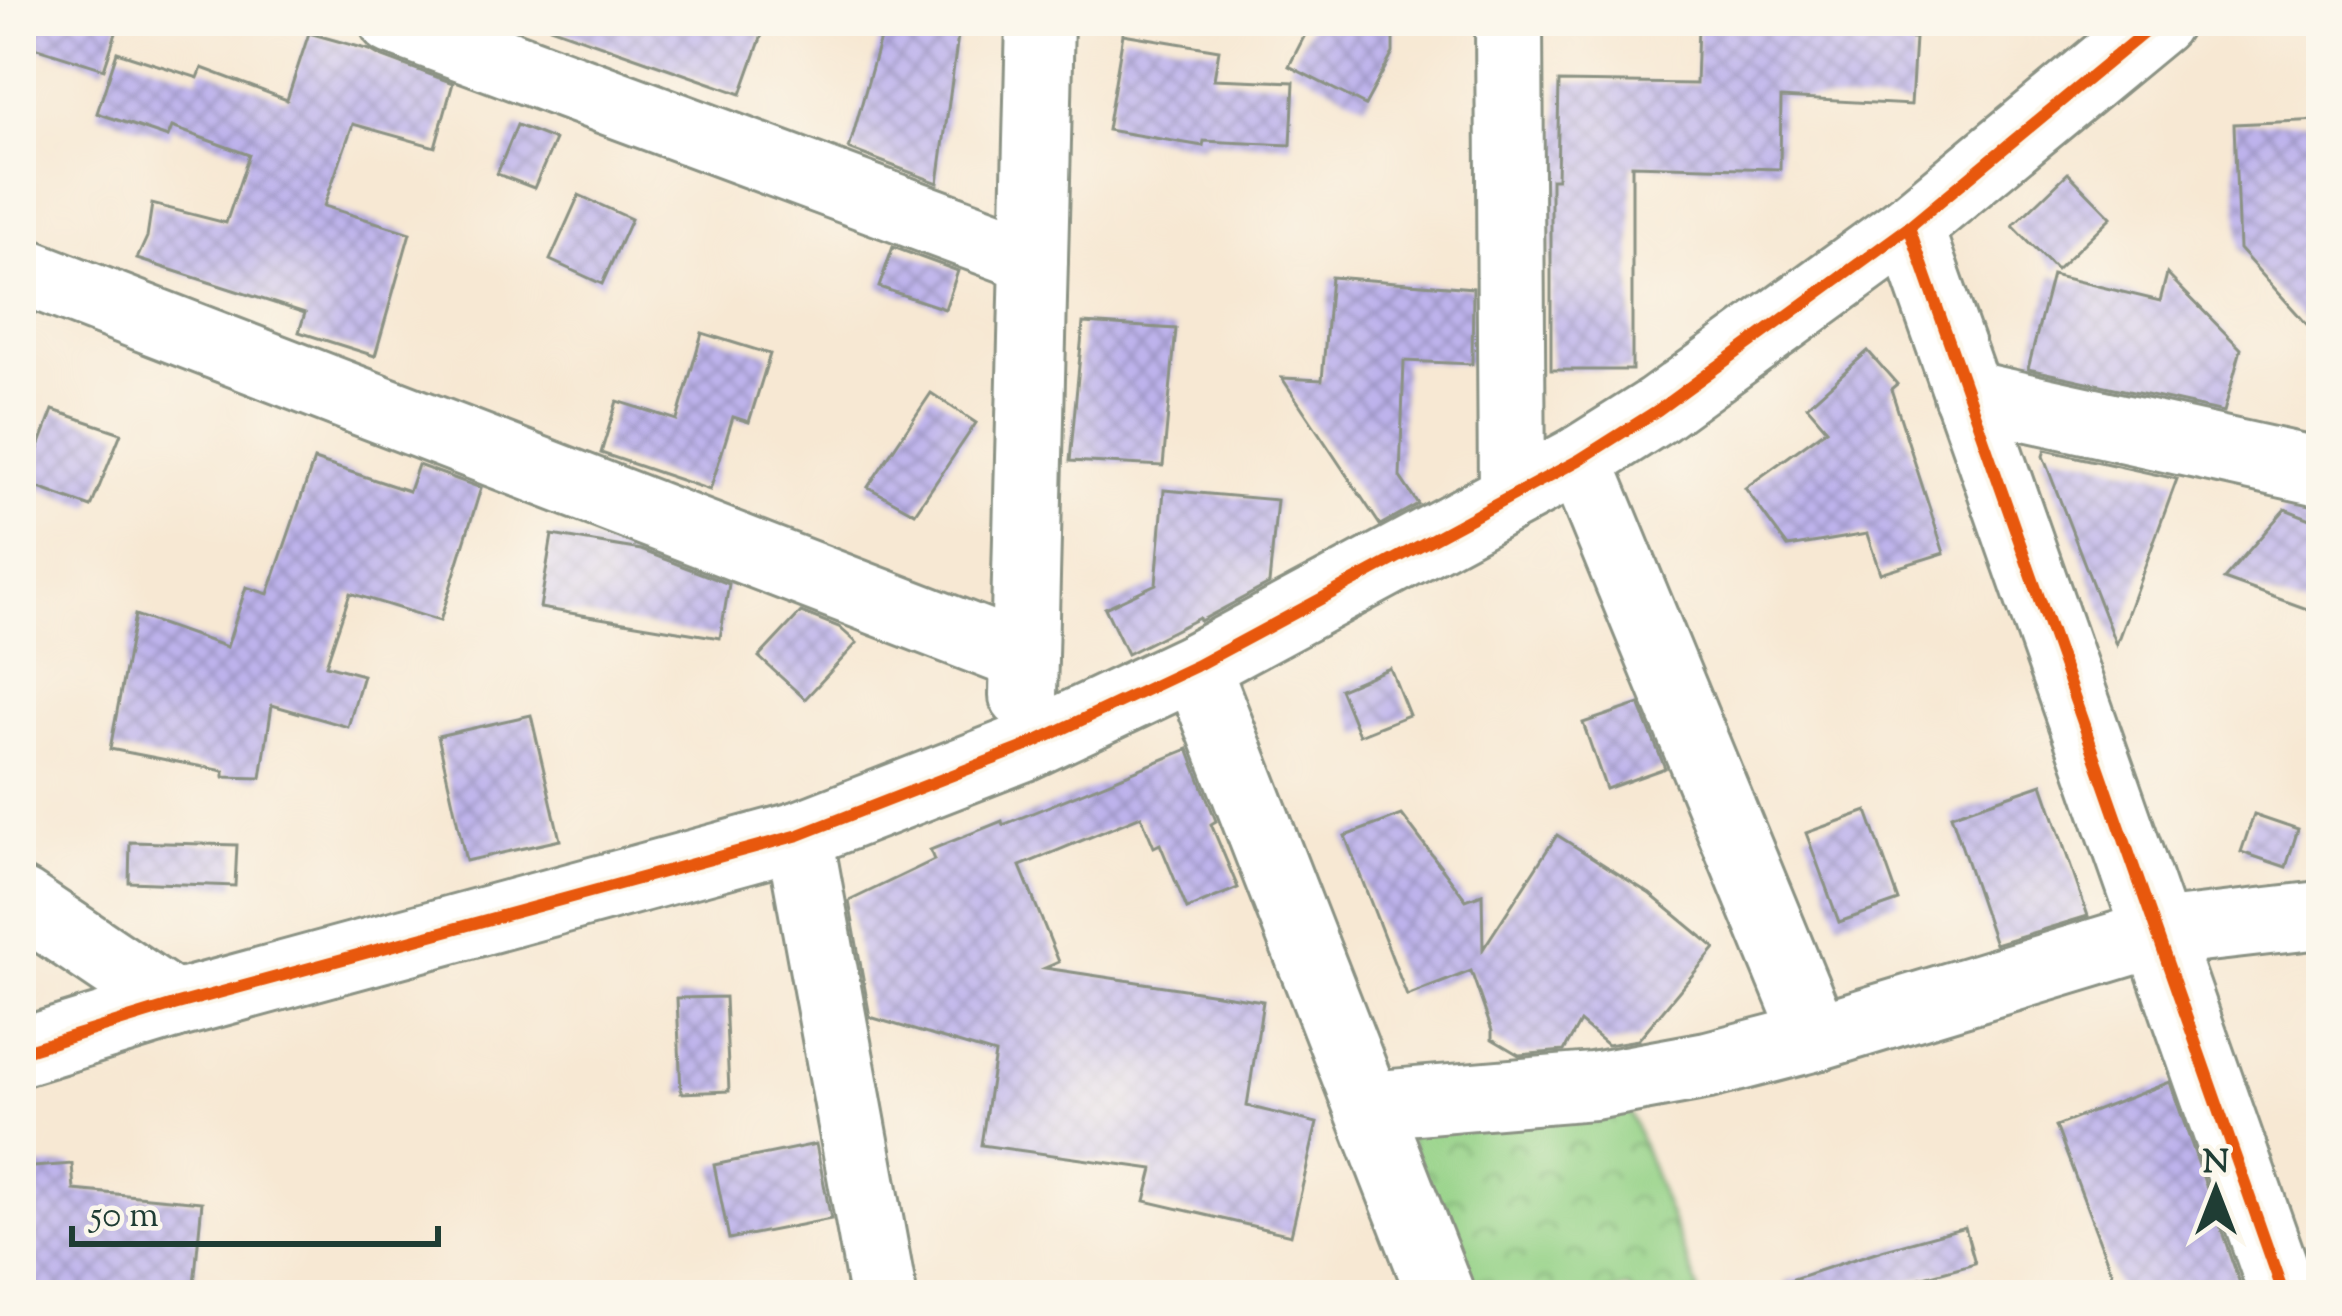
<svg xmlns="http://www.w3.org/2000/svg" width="2342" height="1316" font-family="'Sorts Mill Goudy',serif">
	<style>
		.park { fill: url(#park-crowns); stroke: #5a885e; stroke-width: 3 }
		.building { fill: url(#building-cross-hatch) }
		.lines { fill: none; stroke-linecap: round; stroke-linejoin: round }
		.minor-casing { stroke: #8b9284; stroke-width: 72 }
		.minor { stroke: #fff; stroke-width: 66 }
		.cycleway-casing { stroke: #fbf7ec; stroke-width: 20 }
		.cycleway { stroke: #e8590c; stroke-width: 12 }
	</style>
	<defs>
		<pattern id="park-crowns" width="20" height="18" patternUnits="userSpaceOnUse" patternTransform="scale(3)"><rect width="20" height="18" fill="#95d287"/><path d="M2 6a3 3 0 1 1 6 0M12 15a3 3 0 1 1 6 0" fill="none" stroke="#79ac6f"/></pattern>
		<pattern id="building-cross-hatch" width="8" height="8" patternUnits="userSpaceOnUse" patternTransform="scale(3)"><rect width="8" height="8" fill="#beb3ec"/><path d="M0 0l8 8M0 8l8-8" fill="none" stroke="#9a93c0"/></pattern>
	</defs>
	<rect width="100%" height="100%" fill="#fbf7ec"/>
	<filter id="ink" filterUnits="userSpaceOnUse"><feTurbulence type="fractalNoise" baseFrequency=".00833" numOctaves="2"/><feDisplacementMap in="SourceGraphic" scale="24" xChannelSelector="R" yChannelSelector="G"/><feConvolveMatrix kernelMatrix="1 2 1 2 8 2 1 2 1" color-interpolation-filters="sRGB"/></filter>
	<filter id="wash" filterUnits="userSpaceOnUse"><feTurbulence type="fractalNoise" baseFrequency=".004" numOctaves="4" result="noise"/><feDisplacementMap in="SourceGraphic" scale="48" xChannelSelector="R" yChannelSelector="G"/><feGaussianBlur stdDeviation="2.7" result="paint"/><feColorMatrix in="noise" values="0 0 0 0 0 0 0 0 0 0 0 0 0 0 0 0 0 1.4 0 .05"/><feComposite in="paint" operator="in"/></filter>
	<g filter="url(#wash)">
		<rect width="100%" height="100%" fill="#f7e8d3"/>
		<path class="park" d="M1622,1091L1699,1292L1690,1295H1633L1628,1287L1603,1295H1449L1401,1103Z"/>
		<g id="blocks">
			<g class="building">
				<path d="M21,21H120L104,69L21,43Z"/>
				<path d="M551,21H767L741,94L550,27Z"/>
				<path d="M885,21H960L938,183L849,149Z"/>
				<path d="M1312,21H1393V53L1365,105L1289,66Z"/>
				<path d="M1698,26L1915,38L1911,105L1781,98L1780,169L1632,165V370H1551V179H1557L1559,82L1696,84Z"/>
				<path d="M309,33L370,50L380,56L453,83L435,147L353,124L324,206L410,233L375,356L299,332L305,313L137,259L147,237L152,204L226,223L249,155L172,127L168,137L97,113L117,52L198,78L202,68L287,100Z"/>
				<path d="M1123,34L1219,50L1214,79L1294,82L1291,145L1204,141L1203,146L1107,130Z"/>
				<path d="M2321,120V340L2239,249L2234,124Z"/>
				<path d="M517,125L555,140L534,188L497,174Z"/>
				<path d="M2068,173L2111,217L2056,270L2013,226Z"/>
				<path d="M579,195L631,219L602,284L550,260Z"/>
				<path d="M893,247L958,271L945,309L879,287Z"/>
				<path d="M2167,274L2241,349L2224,412L2028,369L2052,275L2160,301Z"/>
				<path d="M1331,277L1473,288L1472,364L1404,361L1400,477L1418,504L1380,525L1282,378L1322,380Z"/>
				<path d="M1083,323L1176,329L1163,466L1070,461Z"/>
				<path d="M702,333L770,354L749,422L733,417L710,490L601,453L617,401L677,420Z"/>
				<path d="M1868,351L1897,384L1891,389L1944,553L1880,573L1867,534L1788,547L1745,488L1827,429L1807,406Z"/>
				<path d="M931,393L976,423L915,513L868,487Z"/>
				<path d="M53,410L121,433L91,507L25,483Z"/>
				<path d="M2045,450L2177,479L2116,645L2043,456Z"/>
				<path d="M314,460L409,491L418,465L481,488L440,621L350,593L326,665L363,675L348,727L272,705L261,778L224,777V771L110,749L135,615L227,647L246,587L268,594Z"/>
				<path d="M1164,490L1277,500L1269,584L1200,621L1199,618L1127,654L1105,608L1156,584Z"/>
				<path d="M2285,509L2321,523V614L2224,579Z"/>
				<path d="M552,535L641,550L729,584L720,638L540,608Z"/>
				<path d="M801,612L839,627L857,643L805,699L759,657Z"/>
				<path d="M1390,668L1409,715L1359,735L1340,689Z"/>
				<path d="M1639,704L1665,768L1606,789L1583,723Z"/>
				<path d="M531,715L560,840L466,861L438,736Z"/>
				<path d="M1188,749L1216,821L1211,824L1238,888L1187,909L1160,844L1154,847L1141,816L1020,866L1059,962L1045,968L1263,1001L1247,1106L1317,1123L1291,1235L1145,1201L1153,1169L981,1145L995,1054L870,1017L849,901L934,860L930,850L1002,821L1003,825Z"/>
				<path d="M2042,784L2088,916L1995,944L1951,815Z"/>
				<path d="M1867,811L1899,901L1839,922L1806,833Z"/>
				<path d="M2254,814L2298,829L2286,867L2241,852Z"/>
				<path d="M1402,815L1466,900L1482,894L1483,949L1557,835L1650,894L1715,948L1638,1040L1607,1045L1580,1022L1564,1051L1519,1055L1492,1039V1031L1471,971L1407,996L1345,836Z"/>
				<path d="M130,842L237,845L235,886L129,882Z"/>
				<path d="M725,997L729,1091L681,1093L677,998Z"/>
				<path d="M2170,1082L2244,1295H2120L2056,1126Z"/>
				<path d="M816,1144L831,1219L729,1239L714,1165Z"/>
				<path d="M72,1164L74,1190L202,1202L193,1295H21V1168Z"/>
				<path d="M1965,1227L1975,1263L1858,1295H1788L1784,1282L1882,1250Z"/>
			</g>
		</g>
	</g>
	<g filter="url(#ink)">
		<use href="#blocks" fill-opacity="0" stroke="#8b9284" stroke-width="3"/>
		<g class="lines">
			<defs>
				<g id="minor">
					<path d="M393,21L1034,259"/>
					<path d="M1509,21L1512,495"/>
					<path d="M1909,227L2284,1295"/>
					<path d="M21,270L1024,658"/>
					<path d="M1967,394L2321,472"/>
					<path d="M1579,460L1816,1037"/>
					<path d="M1196,666L1441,1295"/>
					<path d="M1023,696L1040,21"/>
					<path d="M799,835L883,1295"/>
					<path d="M21,902L174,1005"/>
					<path d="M21,1052L174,1005L799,835L1022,748L1196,666L1579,460L1658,410L1909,227L2158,21"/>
					<path d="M1368,1105L1593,1086L1708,1065L1816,1037L2156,934L2321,915"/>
				</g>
			</defs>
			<use href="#minor" class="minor-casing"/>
			<use href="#minor" class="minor"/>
			<defs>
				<g id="cycleway">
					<path d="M1909,227L2284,1295"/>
					<path d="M21,1052L174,1005L799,835L1022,748L1196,666L1579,460L1658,410L1909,227L2158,21"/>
				</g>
			</defs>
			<use href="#cycleway" class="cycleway-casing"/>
			<use href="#cycleway" class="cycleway"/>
		</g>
	</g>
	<rect width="2342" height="1316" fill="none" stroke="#fbf7ec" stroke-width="72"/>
	<g transform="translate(2216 1190)" stroke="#fbf7ec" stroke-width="9" paint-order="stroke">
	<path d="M0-9L21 45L0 30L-21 45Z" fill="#1f3d34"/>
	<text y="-18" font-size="33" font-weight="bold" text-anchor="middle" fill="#1f3d34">N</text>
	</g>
	<path d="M72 1226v18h366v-18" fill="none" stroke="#1f3d34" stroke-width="6"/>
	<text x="90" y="1226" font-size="36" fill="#1f3d34" stroke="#fbf7ec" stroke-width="9" paint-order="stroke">50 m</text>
</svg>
